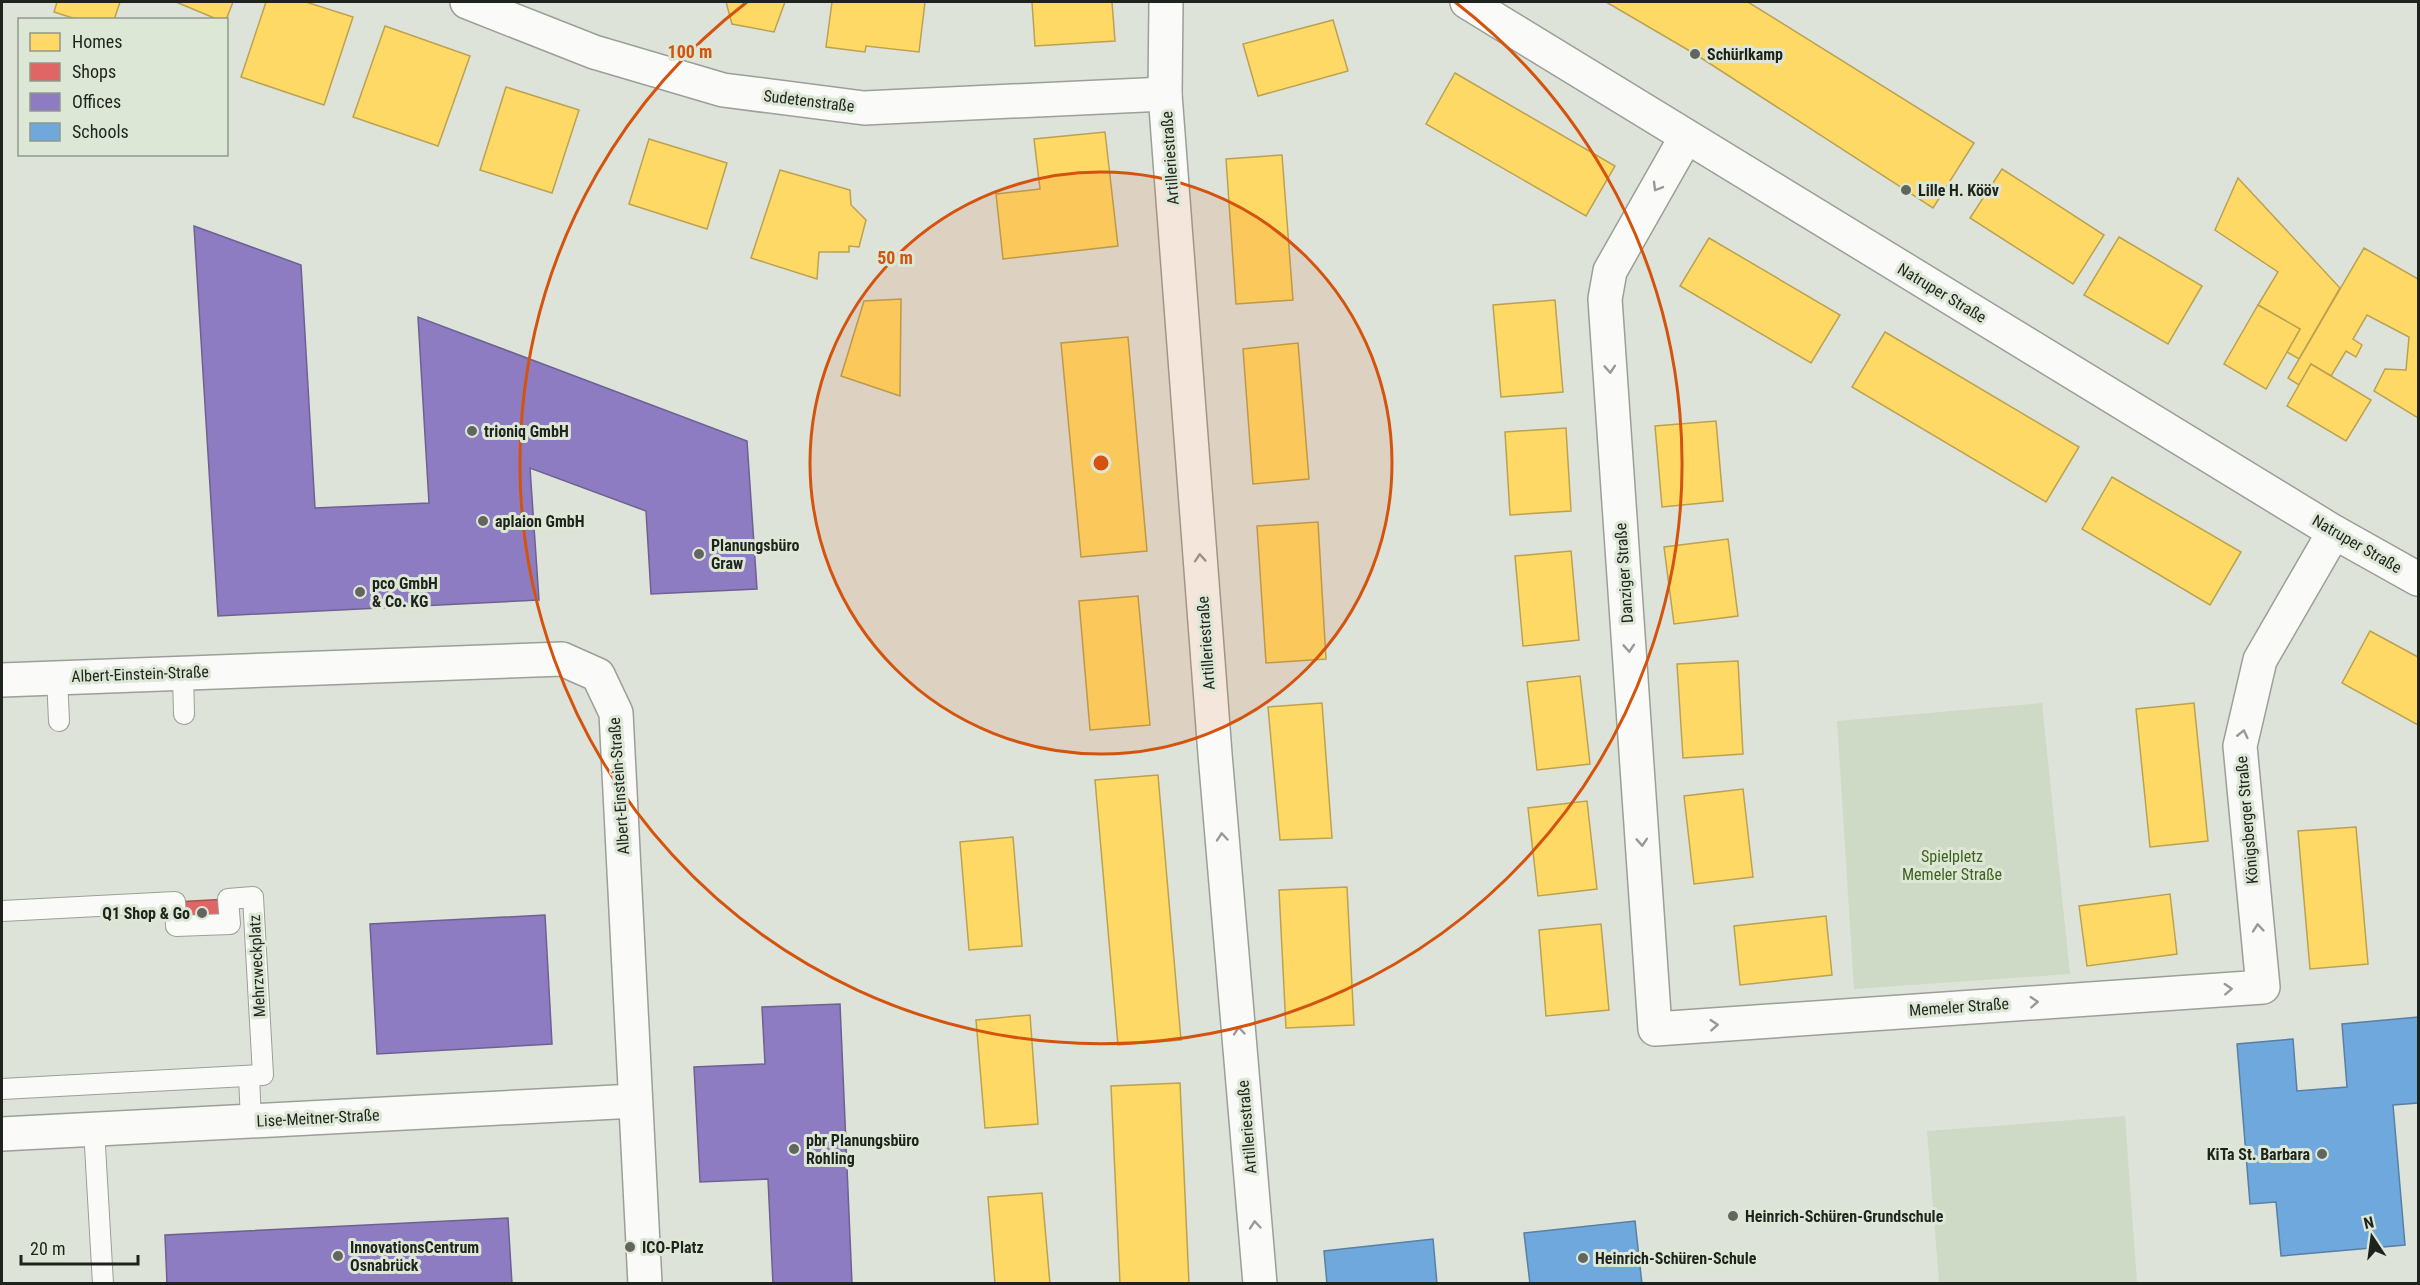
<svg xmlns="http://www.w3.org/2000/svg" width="2420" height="1285" font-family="'Roboto Condensed',sans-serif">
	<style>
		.green { fill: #cfdac6 }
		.homes { fill: #ffd966; stroke: #bca250; stroke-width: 1.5 }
		.shops { fill: #e06666; stroke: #a65250; stroke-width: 1.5 }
		.offices { fill: #8e7cc3; stroke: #6d6191; stroke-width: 1.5 }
		.schools { fill: #6fa8dc; stroke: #5780a3; stroke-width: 1.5 }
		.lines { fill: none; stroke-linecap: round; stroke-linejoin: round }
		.lane-casing { stroke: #9b9f97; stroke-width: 22 }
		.street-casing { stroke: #9b9f97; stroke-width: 36 }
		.secondary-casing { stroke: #9b9f97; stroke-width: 36 }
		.lane { stroke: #fafbf9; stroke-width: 20 }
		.street { stroke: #fafbf9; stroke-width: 33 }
		.secondary { stroke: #fafbf9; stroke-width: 33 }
		.oneway { stroke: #979a96 }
		.ring { fill: none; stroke: #d4540e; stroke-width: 3 }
		.poi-dot { fill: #62665f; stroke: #dde7d6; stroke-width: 2 }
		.labels { text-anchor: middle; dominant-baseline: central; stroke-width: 6; stroke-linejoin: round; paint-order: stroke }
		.poi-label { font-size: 16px; font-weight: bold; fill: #1f231d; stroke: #dde7d6; text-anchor: start }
		.street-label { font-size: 16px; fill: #1f231d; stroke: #dde7d6 }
		.park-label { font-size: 16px; fill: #3e5f1c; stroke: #dde7d6 }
		.centre { fill: #d4540e; stroke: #dde7d6; stroke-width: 3 }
		.ring-label { font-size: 18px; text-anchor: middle; font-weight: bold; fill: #d4540e; stroke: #dde7d6; stroke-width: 6; stroke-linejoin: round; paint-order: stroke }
	</style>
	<rect width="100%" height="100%" fill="#dee3da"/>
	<g class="green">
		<path d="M2042,703L2070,974L1854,989L1837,721Z"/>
		<path d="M2125,1116L2137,1283H1939L1927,1131Z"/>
	</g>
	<g class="homes">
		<path d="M57,2H120L114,20H79L54,12Z"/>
		<path d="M176,2H233L226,20H219Z"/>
		<path d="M266,2H306L353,17L324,105L241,77Z"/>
		<path d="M726,2H785L774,32L732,24Z"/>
		<path d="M832,2H925L919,52L866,46L865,52L826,47Z"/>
		<path d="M1032,2H1112L1115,41L1035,46Z"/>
		<path d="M1606,2H1748L1974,143L1933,208L1695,54Z"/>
		<path d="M1333,20L1348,71L1258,96L1243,44Z"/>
		<path d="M385,26L470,56L438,146L353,117Z"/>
		<path d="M1455,73L1615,166L1586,216L1426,124Z"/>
		<path d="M506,87L579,110L552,193L480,170Z"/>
		<path d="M1105,132L1118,246L1003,259L996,194L1040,189L1034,139Z"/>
		<path d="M649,139L727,163L707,229L629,204Z"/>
		<path d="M1282,155L1293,300L1236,304L1226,159Z"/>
		<path d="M2002,169L2104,235L2073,284L1970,218Z"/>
		<path d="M780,170L850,190L851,205L866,220L859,247L849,246V252H819L817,279L751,258Z"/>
		<path d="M2238,178L2340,288L2299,359L2287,352L2300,329L2258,305L2278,272L2215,230Z"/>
		<path d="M2119,237L2202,286L2168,344L2084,295Z"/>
		<path d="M1709,238L1840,315L1811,363L1680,286Z"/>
		<path d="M2364,248L2418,279V418L2374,391L2385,369L2406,370L2409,337L2367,315L2353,339L2362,345L2356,357L2346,351L2331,376L2311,364L2299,385L2288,378Z"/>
		<path d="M901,299L900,396L841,376L864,301Z"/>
		<path d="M1555,300L1563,392L1501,397L1493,305Z"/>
		<path d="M2258,305L2300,329L2266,389L2224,364Z"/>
		<path d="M1885,332L2079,447L2046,502L1852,387Z"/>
		<path d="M1128,337L1147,551L1081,557L1061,343Z"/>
		<path d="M1298,343L1309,479L1253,484L1243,349Z"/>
		<path d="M2311,364L2371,400L2346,441L2287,406Z"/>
		<path d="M1716,421L1723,501L1662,507L1655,426Z"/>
		<path d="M1566,428L1571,511L1510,515L1505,432Z"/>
		<path d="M2112,477L2241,552L2210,605L2082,529Z"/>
		<path d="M1318,522L1326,659L1266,663L1257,526Z"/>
		<path d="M1728,539L1738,616L1674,624L1664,547Z"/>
		<path d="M1571,551L1579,640L1523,646L1515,556Z"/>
		<path d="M1138,596L1150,725L1090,730L1079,601Z"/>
		<path d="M2370,631L2418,657V725L2342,683Z"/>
		<path d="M1738,661L1743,754L1683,758L1677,664Z"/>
		<path d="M1580,676L1590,764L1537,770L1527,682Z"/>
		<path d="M1322,703L1332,838L1280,840L1268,707Z"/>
		<path d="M2194,703L2208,841L2150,847L2136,709Z"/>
		<path d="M1158,775L1181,1040L1118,1045L1095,780Z"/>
		<path d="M1743,789L1753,877L1694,884L1684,796Z"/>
		<path d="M1587,801L1597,889L1538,896L1528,808Z"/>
		<path d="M2356,827L2368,964L2310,969L2298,831Z"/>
		<path d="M1013,837L1022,946L969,950L960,842Z"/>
		<path d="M1347,887L1354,1025L1286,1028L1279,890Z"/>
		<path d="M2170,894L2177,954L2087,966L2079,906Z"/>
		<path d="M1826,916L1832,975L1740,985L1734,926Z"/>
		<path d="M1601,924L1609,1010L1546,1016L1539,930Z"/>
		<path d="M1030,1015L1038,1124L985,1128L976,1020Z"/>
		<path d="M1180,1083L1189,1284H1120L1111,1086Z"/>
		<path d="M1042,1193L1050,1284H995L988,1197Z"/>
	</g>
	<path class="shops" d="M228,899L230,924L176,926L175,902Z"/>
	<g class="offices">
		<path d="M194,226L301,265L315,508L429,503L418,317L747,441L757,589L651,594L646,511L530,468L539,600L218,616Z"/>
		<path d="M545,915L552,1044L377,1054L370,924Z"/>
		<path d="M840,1004L852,1284H773L768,1179L700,1182L694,1067L765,1064L762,1007Z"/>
		<path d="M508,1218L512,1284H167L165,1235Z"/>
	</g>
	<g class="schools">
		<path d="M2418,1017V1103L2393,1105L2405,1245L2281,1256L2276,1202L2250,1204L2237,1044L2293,1039L2297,1091L2347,1087L2342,1024Z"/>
		<path d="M1635,1221L1642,1284H1530L1524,1233Z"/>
		<path d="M1433,1239L1437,1284H1327L1324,1251Z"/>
	</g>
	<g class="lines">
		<defs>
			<g id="lane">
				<path d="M183,673L184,714"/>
				<path d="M57,677L59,721"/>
				<path d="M2,911L175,902L176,926L230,924L228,899L253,897L263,1075L2,1089"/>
				<path d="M249,1076L251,1121"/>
				<path d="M94,1129L103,1284"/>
			</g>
			<g id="street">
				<path d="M467,2L594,52L723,90L864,108L1165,94"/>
				<path d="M1166,2L1165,94L1215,754L1260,1284"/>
				<path d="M1686,137L1610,271L1605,299L1655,1029L2263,987L2240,746L2260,660L2334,532"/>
				<path d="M2,680L562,659L598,675L616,713L645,1284"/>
				<path d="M2,1134L635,1101"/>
			</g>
			<path id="secondary" d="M1467,2L2334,532L2418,579"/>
		</defs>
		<use href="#lane" class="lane-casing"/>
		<use href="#street" class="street-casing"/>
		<use href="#secondary" class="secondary-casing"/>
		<use href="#lane" class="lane"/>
		<use href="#street" class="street"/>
		<use href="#secondary" class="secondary"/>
	</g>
	<defs><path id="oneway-chevron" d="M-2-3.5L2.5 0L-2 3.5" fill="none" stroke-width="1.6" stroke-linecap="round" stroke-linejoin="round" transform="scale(1.5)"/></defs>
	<g class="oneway">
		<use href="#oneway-chevron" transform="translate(1657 187) rotate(120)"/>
		<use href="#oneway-chevron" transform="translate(1610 369) rotate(86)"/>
		<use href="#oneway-chevron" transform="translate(1200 558) rotate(-94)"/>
		<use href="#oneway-chevron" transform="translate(1629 648) rotate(86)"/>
		<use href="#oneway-chevron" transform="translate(2243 734) rotate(-77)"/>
		<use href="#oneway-chevron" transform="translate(1222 837) rotate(-95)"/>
		<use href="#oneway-chevron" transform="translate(1642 842) rotate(86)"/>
		<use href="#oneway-chevron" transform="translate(2258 928) rotate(-95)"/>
		<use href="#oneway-chevron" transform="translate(2228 989) rotate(-3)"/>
		<use href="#oneway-chevron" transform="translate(2034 1002) rotate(-4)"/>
		<use href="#oneway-chevron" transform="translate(1714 1025) rotate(-4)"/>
		<use href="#oneway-chevron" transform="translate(1239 1031) rotate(-95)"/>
		<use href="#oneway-chevron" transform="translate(1255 1225) rotate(-95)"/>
	</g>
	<circle cx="1101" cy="463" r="291" fill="#d4540e" fill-opacity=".12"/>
	<g class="ring">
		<circle cx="1101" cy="463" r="291"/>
		<path d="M1455 2A581 581 0 1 1 747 2"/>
	</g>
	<g class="poi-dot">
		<circle cx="1695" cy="54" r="6"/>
		<circle cx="1906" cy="190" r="6"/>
		<circle cx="472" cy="431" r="6"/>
		<circle cx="483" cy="521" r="6"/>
		<circle cx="699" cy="554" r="6"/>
		<circle cx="360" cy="592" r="6"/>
		<circle cx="202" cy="913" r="6"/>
		<circle cx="794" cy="1149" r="6"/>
		<circle cx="2322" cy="1154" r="6"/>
		<circle cx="1733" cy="1216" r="6"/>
		<circle cx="630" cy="1247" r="6"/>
		<circle cx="338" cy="1256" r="6"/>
		<circle cx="1583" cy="1258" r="6"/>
	</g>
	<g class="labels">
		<g class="poi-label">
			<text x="1707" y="54">Schürlkamp</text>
			<text x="1918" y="190">Lille H. Kööv</text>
			<text x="484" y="431">trioniq GmbH</text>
			<text x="495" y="521">aplaion GmbH</text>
			<text x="711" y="545">Planungsbüro<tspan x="711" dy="18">Graw</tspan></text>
			<text x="372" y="583">pco GmbH<tspan x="372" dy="18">&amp; Co. KG</tspan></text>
			<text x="190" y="913" text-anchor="end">Q1 Shop &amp; Go</text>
			<text x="806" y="1140">pbr Planungsbüro<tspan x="806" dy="18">Rohling</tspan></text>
			<text x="2310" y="1154" text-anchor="end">KiTa St. Barbara</text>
			<text x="1745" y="1216">Heinrich-Schüren-Grundschule</text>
			<text x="350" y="1247">InnovationsCentrum<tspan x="350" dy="18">Osnabrück</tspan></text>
			<text x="642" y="1247">ICO-Platz</text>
			<text x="1595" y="1258">Heinrich-Schüren-Schule</text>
		</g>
		<g class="street-label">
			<text transform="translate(809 101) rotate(7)">Sudetenstraße</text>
			<text transform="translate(1170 158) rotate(-94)">Artilleriestraße</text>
			<text transform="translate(1942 293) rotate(31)">Natruper Straße</text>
			<text transform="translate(2357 544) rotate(30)">Natruper Straße</text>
			<text transform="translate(1624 573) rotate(-94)">Danziger Straße</text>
			<text transform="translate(1206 643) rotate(-94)">Artilleriestraße</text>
			<text transform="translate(140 674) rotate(-2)">Albert-Einstein-Straße</text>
			<text transform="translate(619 786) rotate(-94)">Albert-Einstein-Straße</text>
			<text transform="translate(2247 820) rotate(-95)">Königsberger Straße</text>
			<text transform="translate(257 966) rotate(-93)">Mehrzweckplatz</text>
			<text transform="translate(1959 1007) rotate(-4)">Memeler Straße</text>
			<text transform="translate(318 1118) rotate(-3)">Lise-Meitner-Straße</text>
			<text transform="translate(1247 1127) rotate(-95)">Artilleriestraße</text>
		</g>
		<g class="park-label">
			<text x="1952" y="856">Spielpletz<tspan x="1952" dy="18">Memeler Straße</tspan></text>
		</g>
	</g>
	<circle cx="1101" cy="463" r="9" class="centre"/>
	<g class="ring-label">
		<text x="690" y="58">100 m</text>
		<text x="895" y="264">50 m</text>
	</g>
	<rect width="2420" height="1285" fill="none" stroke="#1f231d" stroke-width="6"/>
	<rect x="18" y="18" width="210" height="138" fill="#dde7d6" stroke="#91998c" stroke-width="1.5"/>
	<rect x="30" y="33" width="30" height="18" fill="#ffd966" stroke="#91998c" stroke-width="1.5"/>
	<text x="72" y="48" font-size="18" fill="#1f231d">Homes</text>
	<rect x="30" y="63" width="30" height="18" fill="#e06666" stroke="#91998c" stroke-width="1.5"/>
	<text x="72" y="78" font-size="18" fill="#1f231d">Shops</text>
	<rect x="30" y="93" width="30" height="18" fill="#8e7cc3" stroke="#91998c" stroke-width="1.5"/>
	<text x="72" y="108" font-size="18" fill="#1f231d">Offices</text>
	<rect x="30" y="123" width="30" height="18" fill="#6fa8dc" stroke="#91998c" stroke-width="1.5"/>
	<text x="72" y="138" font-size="18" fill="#1f231d">Schools</text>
	<g transform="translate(2372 1237) rotate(347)" stroke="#dde7d6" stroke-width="4.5" paint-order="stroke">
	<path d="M0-4.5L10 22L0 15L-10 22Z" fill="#1f231d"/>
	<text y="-9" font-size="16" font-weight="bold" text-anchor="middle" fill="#1f231d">N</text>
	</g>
	<path d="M21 1255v9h117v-9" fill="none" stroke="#1f231d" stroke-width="3"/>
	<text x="30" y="1255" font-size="18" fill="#1f231d" stroke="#dde7d6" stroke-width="4.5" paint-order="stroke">20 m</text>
</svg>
